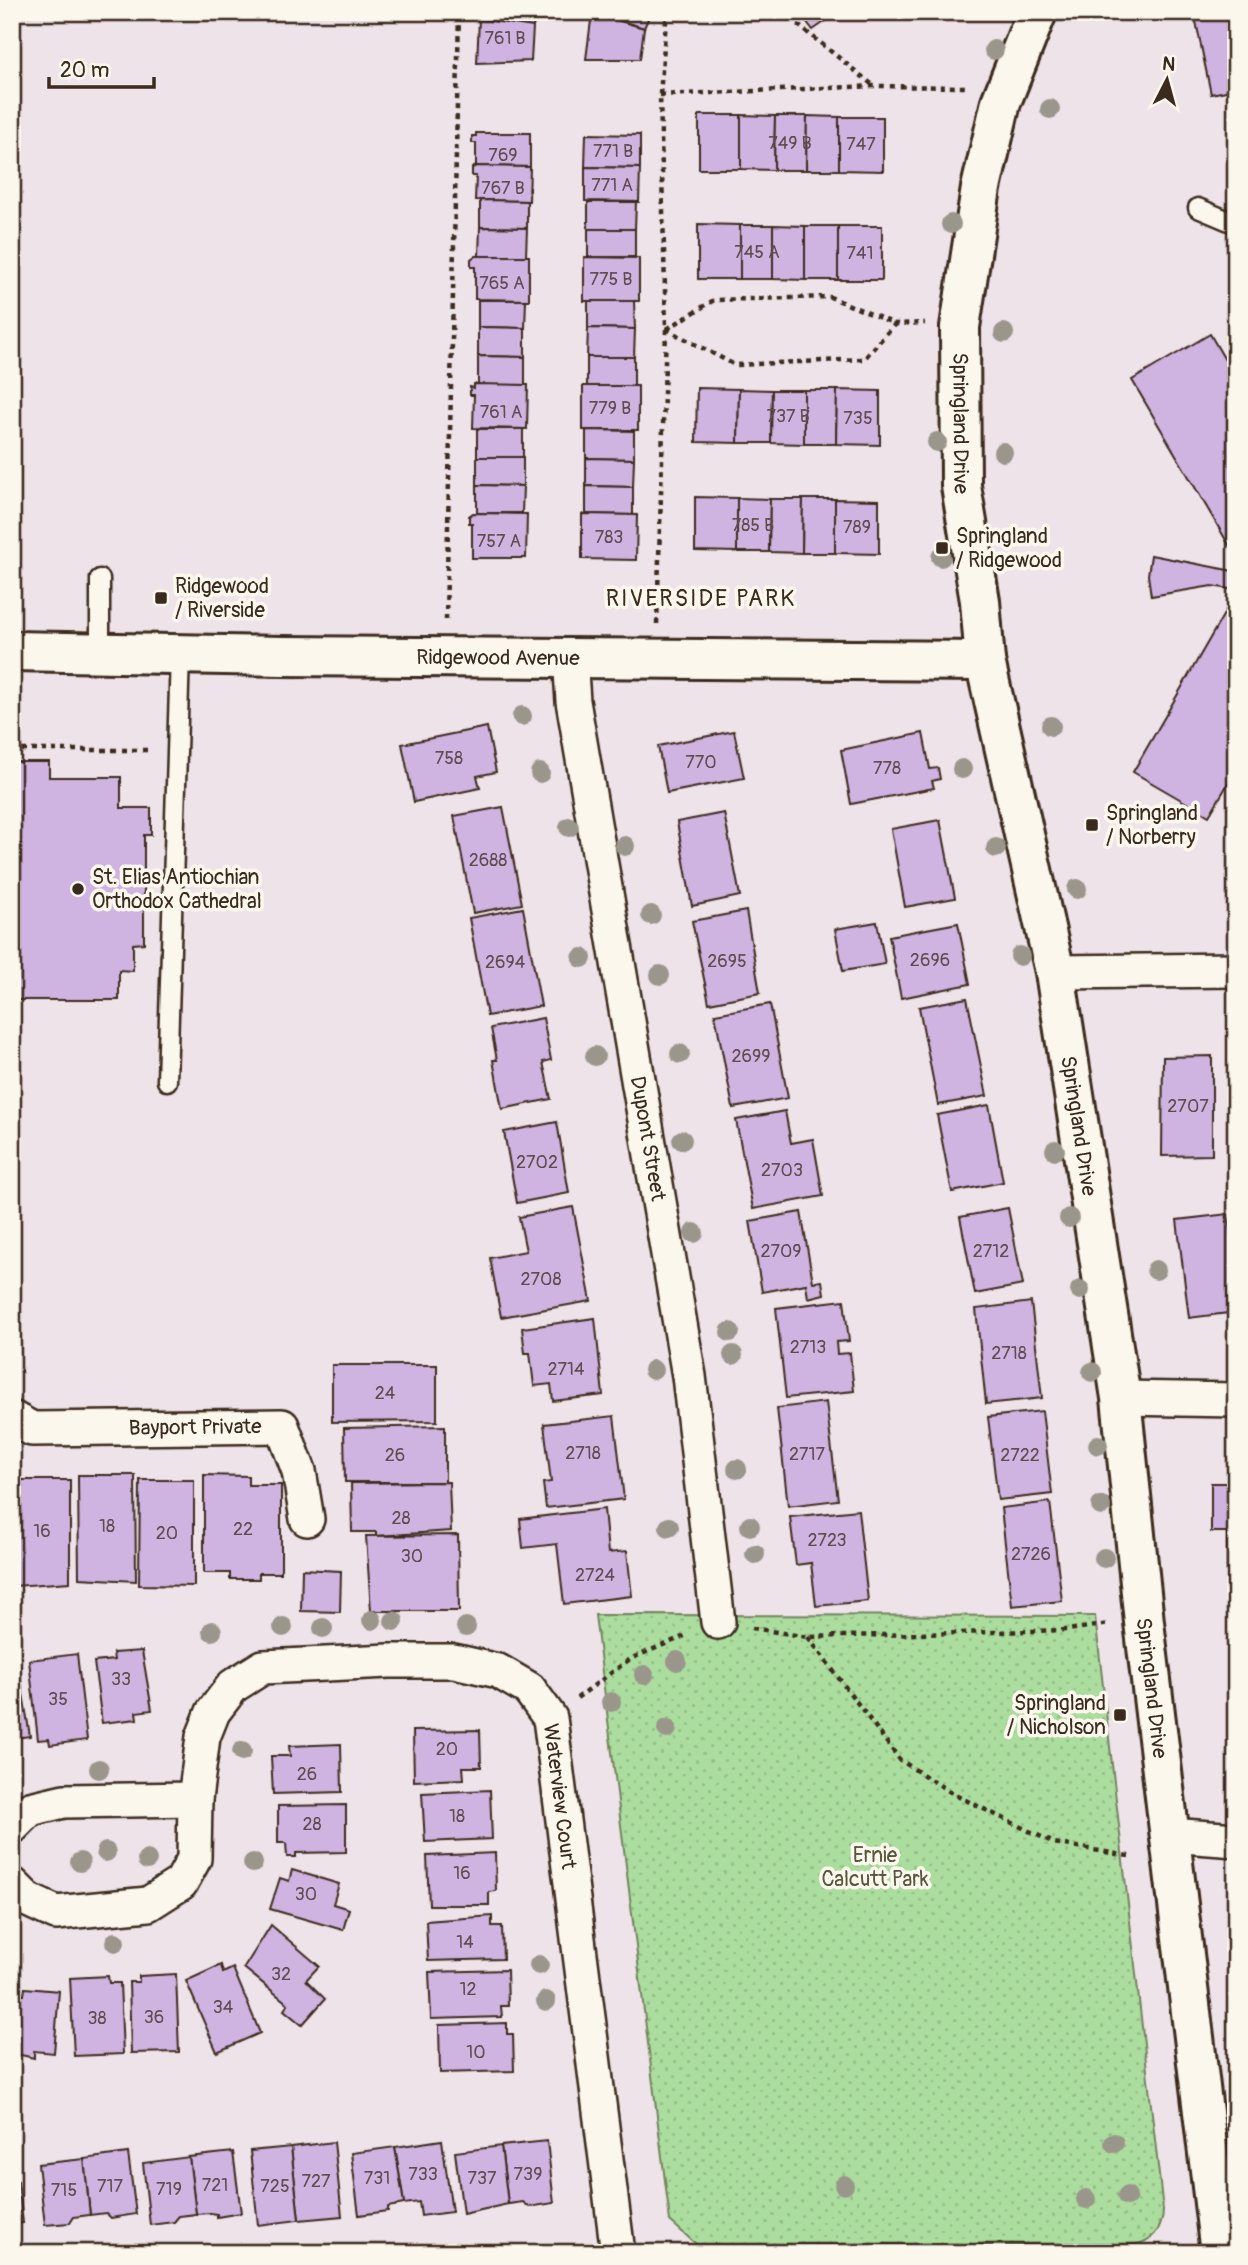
<svg xmlns="http://www.w3.org/2000/svg" width="1248" height="2265" font-family="Pangolin,sans-serif">
	<style>
		.park { fill: url(#park-dots); stroke: #73845e; stroke-width: 2 }
		.building { fill: #cfb4e2; stroke: #3b2a1e; stroke-width: 2 }
		.lines { fill: none; stroke-linecap: round; stroke-linejoin: round }
		.service-casing { stroke: #3b2a1e; stroke-width: 23 }
		.minor-casing { stroke: #3b2a1e; stroke-width: 38 }
		.tertiary-casing { stroke: #3b2a1e; stroke-width: 44 }
		.path { stroke: #3b2a1e; stroke-width: 4.5; stroke-dasharray: 5 5; stroke-linecap: butt }
		.service { stroke: #fbf7ec; stroke-width: 18 }
		.minor { stroke: #fbf7ec; stroke-width: 33 }
		.tertiary { stroke: #fbf7ec; stroke-width: 38 }
		.tree { fill: #9b968b }
		.poi-dot { fill: #3b2a1e; stroke: #fbf7ec; stroke-width: 2.5 }
		.labels { text-anchor: middle; dominant-baseline: central; stroke-width: 7; stroke-linejoin: round; paint-order: stroke }
		.number-label { font-size: 18px; fill: #604c4f }
		.street-label { font-size: 21px; fill: #3b2a1e; stroke: #fbf7ec }
		.poi-label { font-size: 21px; fill: #3b2a1e; stroke: #fbf7ec; text-anchor: start }
		.park-label { font-size: 21px; fill: #57573e; stroke: #fbf7ec }
		.neighbourhood-label { font-size: 23px; letter-spacing: 2px; fill: #3b2a1e; stroke: #fbf7ec }
	</style>
	<defs>
		<pattern id="park-dots" width="8" height="8" patternUnits="userSpaceOnUse" patternTransform="scale(1.75)"><rect width="8" height="8" fill="#abdd9e"/><path d="M2 2h.1M6 6h.1" fill="none" stroke="#94be88" stroke-width="1.8" stroke-linecap="round"/></pattern>
	</defs>
	<rect width="100%" height="100%" fill="#eee3e9"/>
	<filter id="ink" filterUnits="userSpaceOnUse"><feTurbulence type="fractalNoise" baseFrequency=".0143" numOctaves="2"/><feDisplacementMap in="SourceGraphic" scale="14" xChannelSelector="R" yChannelSelector="G"/><feConvolveMatrix kernelMatrix="1 2 1 2 8 2 1 2 1" color-interpolation-filters="sRGB"/></filter>
	<g filter="url(#ink)">
		<path class="park" d="M595,1615L1095,1616L1163,2210C1163,2230 1151,2243 1131,2245H697L670,2221Z"/>
		<g class="building">
			<path d="M480,12H536L533,27L479,19Z"/>
			<path d="M592,12H651L644,28Z"/>
			<path d="M799,12H839L813,30Z"/>
			<path d="M1194,12H1236V89L1211,94Z"/>
			<path d="M592,13L644,28L640,59H586Z"/>
			<path d="M479,19L533,27L531,61L477,63Z"/>
			<rect x="699" y="115" width="42" height="54"/>
			<path d="M741,115L775,116L774,170L741,169Z"/>
			<path d="M775,116H807L806,170H774Z"/>
			<path d="M807,116L839,117V170H806Z"/>
			<path d="M839,117H883V171L839,170Z"/>
			<path d="M476,133H530V167L476,166V143H472V136H476Z"/>
			<path d="M586,134L640,135V168L585,167Z"/>
			<path d="M476,166L530,167L529,201L475,200L476,176H472V168Z"/>
			<path d="M585,167L640,168L639,202L585,201Z"/>
			<path d="M480,200L527,201V228L480,227Z"/>
			<path d="M588,202H636L635,229H588Z"/>
			<path d="M698,224L740,225V279H698Z"/>
			<rect x="740" y="225" width="33" height="54"/>
			<path d="M773,225L805,226V280L773,279Z"/>
			<rect x="805" y="226" width="33" height="54"/>
			<rect x="838" y="226" width="44" height="54"/>
			<path d="M480,227L527,228L526,256H479Z"/>
			<rect x="588" y="229" width="47" height="28"/>
			<path d="M475,256H529V300L475,299V267H471V259Z"/>
			<path d="M584,257L639,258V301H584Z"/>
			<path d="M478,300H526L525,328L478,327Z"/>
			<path d="M588,301H634L635,329L588,328Z"/>
			<path d="M478,327L525,328V357L478,356Z"/>
			<path d="M588,328L635,329L634,357H587Z"/>
			<path d="M1210,334L1236,379V557L1132,380Z"/>
			<path d="M478,356L525,357V385H478Z"/>
			<rect x="587" y="357" width="47" height="29"/>
			<path d="M474,384L528,385L527,429L473,428L474,395H470V387L474,388Z"/>
			<rect x="583" y="386" width="55" height="44"/>
			<path d="M697,388L739,389L738,443L696,442Z"/>
			<path d="M739,389L772,390L771,443H738Z"/>
			<path d="M772,390H804V444L771,443Z"/>
			<path d="M804,390H837L836,444H804Z"/>
			<path d="M837,390L880,391V445L836,444Z"/>
			<rect x="477" y="429" width="46" height="28"/>
			<path d="M586,430L634,431V459L586,458Z"/>
			<path d="M477,457H523V486L477,485Z"/>
			<path d="M586,458L634,459L633,487L586,486Z"/>
			<path d="M477,485L523,486L522,513H477Z"/>
			<path d="M586,486L633,487V515L586,514Z"/>
			<path d="M695,497L737,498V552L695,551Z"/>
			<path d="M737,498L770,499L769,552H737Z"/>
			<path d="M770,499H803L802,553L769,552Z"/>
			<path d="M803,499H835V553H802Z"/>
			<path d="M835,499L879,500V554L835,553Z"/>
			<path d="M473,513L527,514L526,558H472V523H469V516Z"/>
			<path d="M582,514L637,515L636,560L582,559Z"/>
			<path d="M1151,555L1233,571L1236,573V590L1212,586L1151,596L1148,575Z"/>
			<path d="M1236,593V770L1209,816L1133,772Z"/>
			<path d="M487,727L496,772L477,776L480,788L414,802L402,744Z"/>
			<path d="M734,731L744,778L667,793L658,746Z"/>
			<path d="M923,733L930,769L938,768L940,779L932,781L934,788L851,804L841,750Z"/>
			<path d="M12,762H49V777H121V808H151V835H144V943L133,944V971L119,970V1000H12Z"/>
			<path d="M503,807L522,904L473,913L454,816Z"/>
			<path d="M724,813L740,896L692,906L677,822Z"/>
			<path d="M940,820L955,898L905,907L891,829Z"/>
			<path d="M523,908L541,1006L487,1016L469,918Z"/>
			<path d="M746,911L760,993L709,1003L692,921Z"/>
			<path d="M877,922L885,964L843,971L835,929Z"/>
			<path d="M958,923L970,984L901,998L889,936Z"/>
			<path d="M967,998L987,1096L938,1105L919,1007Z"/>
			<path d="M770,1004L788,1098L733,1108L715,1014Z"/>
			<path d="M543,1018L551,1060L543,1062L551,1099L502,1109L493,1060H497L491,1028Z"/>
			<path d="M1212,1056V1155L1162,1156L1163,1057Z"/>
			<path d="M989,1105L1003,1182L952,1192L937,1115Z"/>
			<path d="M785,1111L791,1143L813,1139L823,1196L753,1209L736,1120Z"/>
			<path d="M557,1122L569,1193L517,1203L504,1132Z"/>
			<path d="M573,1207L591,1301L501,1317L490,1258L526,1251L519,1217Z"/>
			<path d="M1008,1208L1023,1285L975,1294L960,1217Z"/>
			<path d="M801,1212L813,1282L822,1281L824,1294L808,1298L806,1284L762,1292L750,1221Z"/>
			<path d="M1228,1214L1236,1277V1312L1189,1318L1177,1220Z"/>
			<path d="M844,1300L849,1341L836,1342L837,1354L850,1353L854,1391L786,1398L776,1308Z"/>
			<path d="M1031,1302L1042,1398L986,1404L976,1309Z"/>
			<path d="M595,1318L603,1395L553,1401L551,1384L534,1386L530,1353H525L522,1328Z"/>
			<path d="M332,1365H437V1421L332,1422Z"/>
			<path d="M826,1402L838,1500L788,1506L777,1408Z"/>
			<path d="M1042,1411L1052,1494L998,1500L988,1417Z"/>
			<path d="M614,1416L624,1499L546,1508L543,1483L551,1482L544,1424Z"/>
			<path d="M445,1426V1482H345L344,1428Z"/>
			<path d="M78,1475H135L136,1581L79,1578Z"/>
			<path d="M204,1475L248,1476V1485H281V1573H259V1579H230V1573H204Z"/>
			<path d="M15,1480H70V1582L14,1586Z"/>
			<path d="M140,1480H194V1586L139,1585Z"/>
			<path d="M449,1482L451,1531L376,1536V1532H352L351,1483Z"/>
			<path d="M1211,1483H1236V1576H1227V1532H1211Z"/>
			<path d="M1050,1502L1062,1601L1012,1606L1001,1508Z"/>
			<path d="M604,1509L608,1553L627,1551L632,1596L564,1604L557,1544L523,1548L520,1519Z"/>
			<path d="M858,1510L868,1601L816,1606L811,1563L796,1565L790,1517Z"/>
			<path d="M458,1535L459,1611H371L366,1536Z"/>
			<path d="M302,1569L341,1571L340,1612L301,1611Z"/>
			<path d="M142,1651L152,1710L136,1712L137,1719L102,1723L94,1662L114,1660L113,1653Z"/>
			<path d="M77,1654L87,1740L50,1745L49,1739L38,1740L29,1660Z"/>
			<path d="M20,1676L30,1736L15,1738L16,1744H12V1677Z"/>
			<path d="M480,1730L481,1767H463L464,1779L414,1781L413,1731Z"/>
			<path d="M341,1744L342,1792L273,1794L271,1756H290L289,1746Z"/>
			<path d="M490,1790L492,1839L425,1842L422,1793Z"/>
			<path d="M346,1805V1852L296,1853V1857H287L286,1843H278V1806Z"/>
			<path d="M495,1853L496,1891L489,1892V1905H429L427,1856Z"/>
			<path d="M292,1870L339,1884L333,1904L349,1909L343,1930L270,1909L280,1878L289,1881Z"/>
			<path d="M492,1916V1926H502L503,1959L428,1961L426,1921Z"/>
			<path d="M271,1925L319,1966L306,1980L325,1999L302,2025L284,2010L288,2004L244,1968Z"/>
			<path d="M221,1965L223,1973L233,1968L260,2033L217,2052L186,1981Z"/>
			<path d="M507,1970L508,2006H501L502,2017L431,2019L429,1972Z"/>
			<path d="M176,1974L179,2052L131,2053L129,1982H139V1976Z"/>
			<path d="M108,1976L109,1983H120L123,2054L74,2056L70,1978Z"/>
			<path d="M25,1988L59,1991L54,2053L34,2051V2058L12,2053V1995H24Z"/>
			<path d="M507,2023V2034H513L514,2071L440,2073L439,2025Z"/>
			<path d="M442,2140L452,2212L421,2216L419,2202L404,2204L395,2147Z"/>
			<path d="M547,2141L554,2203L529,2207L523,2202L508,2204L501,2146Z"/>
			<path d="M334,2142L342,2216L299,2220L291,2147Z"/>
			<path d="M501,2146L508,2204L463,2214L455,2152Z"/>
			<path d="M291,2147L299,2220L258,2225L250,2151Z"/>
			<path d="M395,2147L404,2204L388,2207V2211L359,2215L351,2153Z"/>
			<path d="M233,2152L241,2213L217,2217V2214L210,2213L196,2214L189,2157Z"/>
			<path d="M128,2153L136,2214L111,2218L106,2213L90,2215L84,2159Z"/>
			<path d="M189,2157L196,2214L179,2216L174,2222L150,2225L143,2163Z"/>
			<path d="M84,2159L90,2215L74,2217L70,2223L45,2225L38,2164Z"/>
			<path d="M18,2181L23,2223L12,2224V2182Z"/>
		</g>
		<g class="lines">
			<defs>
				<g id="service">
					<path d="M1198,208L1236,224"/>
					<path d="M100,652V579"/>
					<path d="M167,1081L180,654"/>
				</g>
				<g id="minor">
					<path id="s1" d="M570,657L573,701L689,1376L718,1622"/>
					<path d="M1055,972L1236,970"/>
					<path d="M1121,1398L1236,1400"/>
					<path id="s2" d="M12,1418L32,1429L282,1426L299,1471L307,1519"/>
					<path d="M12,1827L30,1809L64,1801L195,1799"/>
					<path d="M1170,1835L1236,1840"/>
					<path id="s3" d="M12,1884L28,1900L56,1913L148,1904L181,1883L194,1859L195,1799L203,1737L213,1712L233,1686L263,1667L389,1661H454L498,1671L529,1689L550,1718L618,2253"/>
				</g>
				<g id="tertiary">
					<path id="s4" d="M1037,12L1001,102L981,188L960,327L961,486L980,601L985,661L1055,972L1121,1398L1144,1622L1220,2253"/>
					<path id="s5" d="M12,651L282,656L985,661"/>
				</g>
			</defs>
			<use href="#service" class="service-casing"/>
			<use href="#minor" class="minor-casing"/>
			<use href="#tertiary" class="tertiary-casing"/>
			<g class="path">
				<path d="M782,12L874,86"/>
				<path d="M660,95L875,86L965,87"/>
				<path d="M666,329L735,365L864,359L895,324"/>
				<path d="M667,329L714,300L830,297L895,324L925,323"/>
				<path d="M446,620L459,12"/>
				<path d="M657,624L666,329L660,95L666,21L673,12"/>
				<path d="M12,750H151"/>
				<path d="M752,1628L808,1637L1068,1630L1109,1624"/>
				<path d="M808,1637L900,1760L955,1795L1054,1843L1134,1857"/>
				<path d="M577,1698L630,1659L687,1635"/>
			</g>
			<use href="#service" class="service"/>
			<use href="#minor" class="minor"/>
			<use href="#tertiary" class="tertiary"/>
		</g>
		<g class="tree">
			<circle cx="994" cy="50" r="10"/>
			<circle cx="1050" cy="109" r="10"/>
			<circle cx="951" cy="224" r="10"/>
			<circle cx="1004" cy="333" r="10"/>
			<circle cx="937" cy="442" r="10"/>
			<circle cx="1003" cy="452" r="10"/>
			<circle cx="941" cy="557" r="10"/>
			<circle cx="522" cy="716" r="10"/>
			<circle cx="1051" cy="726" r="10"/>
			<circle cx="962" cy="769" r="10"/>
			<circle cx="540" cy="773" r="10"/>
			<circle cx="569" cy="827" r="10"/>
			<circle cx="625" cy="846" r="10"/>
			<circle cx="996" cy="848" r="10"/>
			<circle cx="1077" cy="889" r="10"/>
			<circle cx="651" cy="915" r="10"/>
			<circle cx="1020" cy="956" r="10"/>
			<circle cx="582" cy="958" r="10"/>
			<circle cx="660" cy="975" r="10"/>
			<circle cx="680" cy="1054" r="10"/>
			<circle cx="595" cy="1056" r="10"/>
			<circle cx="682" cy="1140" r="10"/>
			<circle cx="1055" cy="1150" r="10"/>
			<circle cx="1069" cy="1218" r="10"/>
			<circle cx="694" cy="1233" r="10"/>
			<circle cx="1156" cy="1270" r="10"/>
			<circle cx="1080" cy="1290" r="10"/>
			<circle cx="730" cy="1332" r="10"/>
			<circle cx="733" cy="1355" r="10"/>
			<circle cx="653" cy="1370" r="10"/>
			<circle cx="1092" cy="1372" r="10"/>
			<circle cx="1098" cy="1445" r="10"/>
			<circle cx="737" cy="1469" r="10"/>
			<circle cx="1101" cy="1506" r="10"/>
			<circle cx="750" cy="1526" r="10"/>
			<circle cx="669" cy="1527" r="10"/>
			<circle cx="755" cy="1554" r="10"/>
			<circle cx="1104" cy="1558" r="10"/>
			<circle cx="372" cy="1620" r="10"/>
			<circle cx="394" cy="1621" r="10"/>
			<circle cx="283" cy="1627" r="10"/>
			<circle cx="466" cy="1627" r="10"/>
			<circle cx="323" cy="1628" r="10"/>
			<circle cx="212" cy="1631" r="10"/>
			<circle cx="677" cy="1661" r="10"/>
			<circle cx="644" cy="1675" r="10"/>
			<circle cx="611" cy="1702" r="10"/>
			<circle cx="667" cy="1729" r="10"/>
			<circle cx="242" cy="1751" r="10"/>
			<circle cx="99" cy="1769" r="10"/>
			<circle cx="106" cy="1852" r="10"/>
			<circle cx="147" cy="1860" r="10"/>
			<circle cx="80" cy="1862" r="10"/>
			<circle cx="253" cy="1863" r="10"/>
			<circle cx="115" cy="1942" r="10"/>
			<circle cx="539" cy="1965" r="10"/>
			<circle cx="546" cy="2001" r="10"/>
			<circle cx="1114" cy="2143" r="10"/>
			<circle cx="844" cy="2185" r="10"/>
			<circle cx="1127" cy="2196" r="10"/>
			<circle cx="1086" cy="2199" r="10"/>
		</g>
	</g>
	<g class="poi-dot">
		<rect x="935" y="541" width="14" height="14" rx="3.5"/>
		<rect x="154" y="591" width="14" height="14" rx="3.5"/>
		<rect x="1085" y="818" width="14" height="14" rx="3.5"/>
		<circle cx="78" cy="889" r="7"/>
		<rect x="1113" y="1708" width="14" height="14" rx="3.5"/>
	</g>
	<g class="labels">
		<g class="number-label">
			<text x="505" y="38">761 B</text>
			<text x="790" y="143">749 B</text>
			<text x="861" y="144">747</text>
			<text x="613" y="151">771 B</text>
			<text x="503" y="155">769</text>
			<text x="612" y="185">771 A</text>
			<text x="503" y="188">767 B</text>
			<text x="757" y="252">745 A</text>
			<text x="860" y="253">741</text>
			<text x="611" y="279">775 B</text>
			<text x="502" y="283">765 A</text>
			<text x="610" y="408">779 B</text>
			<text x="501" y="412">761 A</text>
			<text x="788" y="416">737 B</text>
			<text x="858" y="418">735</text>
			<text x="753" y="525">785 B</text>
			<text x="857" y="527">789</text>
			<text x="609" y="537">783</text>
			<text x="499" y="541">757 A</text>
			<text x="449" y="758">758</text>
			<text x="701" y="762">770</text>
			<text x="887" y="768">778</text>
			<text x="488" y="860">2688</text>
			<text x="930" y="960">2696</text>
			<text x="727" y="961">2695</text>
			<text x="505" y="962">2694</text>
			<text x="751" y="1056">2699</text>
			<text x="1188" y="1106">2707</text>
			<text x="537" y="1162">2702</text>
			<text x="782" y="1170">2703</text>
			<text x="781" y="1251">2709</text>
			<text x="991" y="1251">2712</text>
			<text x="541" y="1279">2708</text>
			<text x="808" y="1347">2713</text>
			<text x="1009" y="1353">2718</text>
			<text x="566" y="1369">2714</text>
			<text x="385" y="1393">24</text>
			<text x="583" y="1453">2718</text>
			<text x="807" y="1454">2717</text>
			<text x="395" y="1455">26</text>
			<text x="1020" y="1455">2722</text>
			<text x="401" y="1518">28</text>
			<text x="107" y="1526">18</text>
			<text x="243" y="1529">22</text>
			<text x="42" y="1531">16</text>
			<text x="167" y="1533">20</text>
			<text x="827" y="1540">2723</text>
			<text x="1031" y="1554">2726</text>
			<text x="412" y="1556">30</text>
			<text x="595" y="1575">2724</text>
			<text x="121" y="1679">33</text>
			<text x="58" y="1699">35</text>
			<text x="447" y="1749">20</text>
			<text x="307" y="1774">26</text>
			<text x="457" y="1816">18</text>
			<text x="312" y="1824">28</text>
			<text x="462" y="1873">16</text>
			<text x="306" y="1894">30</text>
			<text x="465" y="1942">14</text>
			<text x="281" y="1974">32</text>
			<text x="468" y="1989">12</text>
			<text x="223" y="2007">34</text>
			<text x="154" y="2017">36</text>
			<text x="97" y="2018">38</text>
			<text x="476" y="2052">10</text>
			<text x="423" y="2174">733</text>
			<text x="528" y="2174">739</text>
			<text x="377" y="2178">731</text>
			<text x="482" y="2178">737</text>
			<text x="316" y="2181">727</text>
			<text x="215" y="2185">721</text>
			<text x="110" y="2186">717</text>
			<text x="275" y="2186">725</text>
			<text x="169" y="2189">719</text>
			<text x="64" y="2190">715</text>
		</g>
		<g class="street-label">
			<text stroke="none"><textPath href="#s4" startOffset="422">Springland Drive</textPath></text>
			<text stroke="none"><textPath href="#s5" startOffset="486">Ridgewood Avenue</textPath></text>
			<text stroke="none"><textPath href="#s4" startOffset="1136">Springland Drive</textPath></text>
			<text stroke="none"><textPath href="#s1" startOffset="488">Dupont Street</textPath></text>
			<text stroke="none"><textPath href="#s2" startOffset="186">Bayport Private</textPath></text>
			<text stroke="none"><textPath href="#s4" startOffset="1703">Springland Drive</textPath></text>
			<text stroke="none"><textPath href="#s3" startOffset="817">Waterview Court</textPath></text>
		</g>
		<g class="poi-label">
			<text x="956" y="536">Springland<tspan x="956" dy="24">/ Ridgewood</tspan></text>
			<text x="175" y="586">Ridgewood<tspan x="175" dy="24">/ Riverside</tspan></text>
			<text x="1106" y="813">Springland<tspan x="1106" dy="24">/ Norberry</tspan></text>
			<text x="92" y="877">St. Elias Antiochian<tspan x="92" dy="24">Orthodox Cathedral</tspan></text>
			<text x="1106" y="1703" text-anchor="end">Springland<tspan x="1106" dy="24">/ Nicholson</tspan></text>
		</g>
		<g class="park-label">
			<text x="875" y="1855">Ernie<tspan x="875" dy="24">Calcutt Park</tspan></text>
		</g>
		<g class="neighbourhood-label">
			<text x="701" y="598">RIVERSIDE PARK</text>
		</g>
	</g>
	<rect width="1248" height="2265" fill="none" stroke="#fbf7ec" stroke-width="42"/>
	<rect x="21" y="21" width="1206" height="2223" fill="none" stroke="#3b2a1e" stroke-width="2.5" filter="url(#ink)"/>
	<g transform="translate(1167 80) rotate(6)" stroke="#fbf7ec" stroke-width="5" paint-order="stroke">
	<path d="M0-5L12 26L0 18L-12 26Z" fill="#3b2a1e"/>
	<text y="-10" font-size="19" font-weight="bold" text-anchor="middle" fill="#3b2a1e">N</text>
	</g>
	<path d="M49 77v10h105v-10" fill="none" stroke="#3b2a1e" stroke-width="3.5"/>
	<text x="60" y="77" font-size="21" fill="#3b2a1e" stroke="#fbf7ec" stroke-width="5" paint-order="stroke">20 m</text>
</svg>
